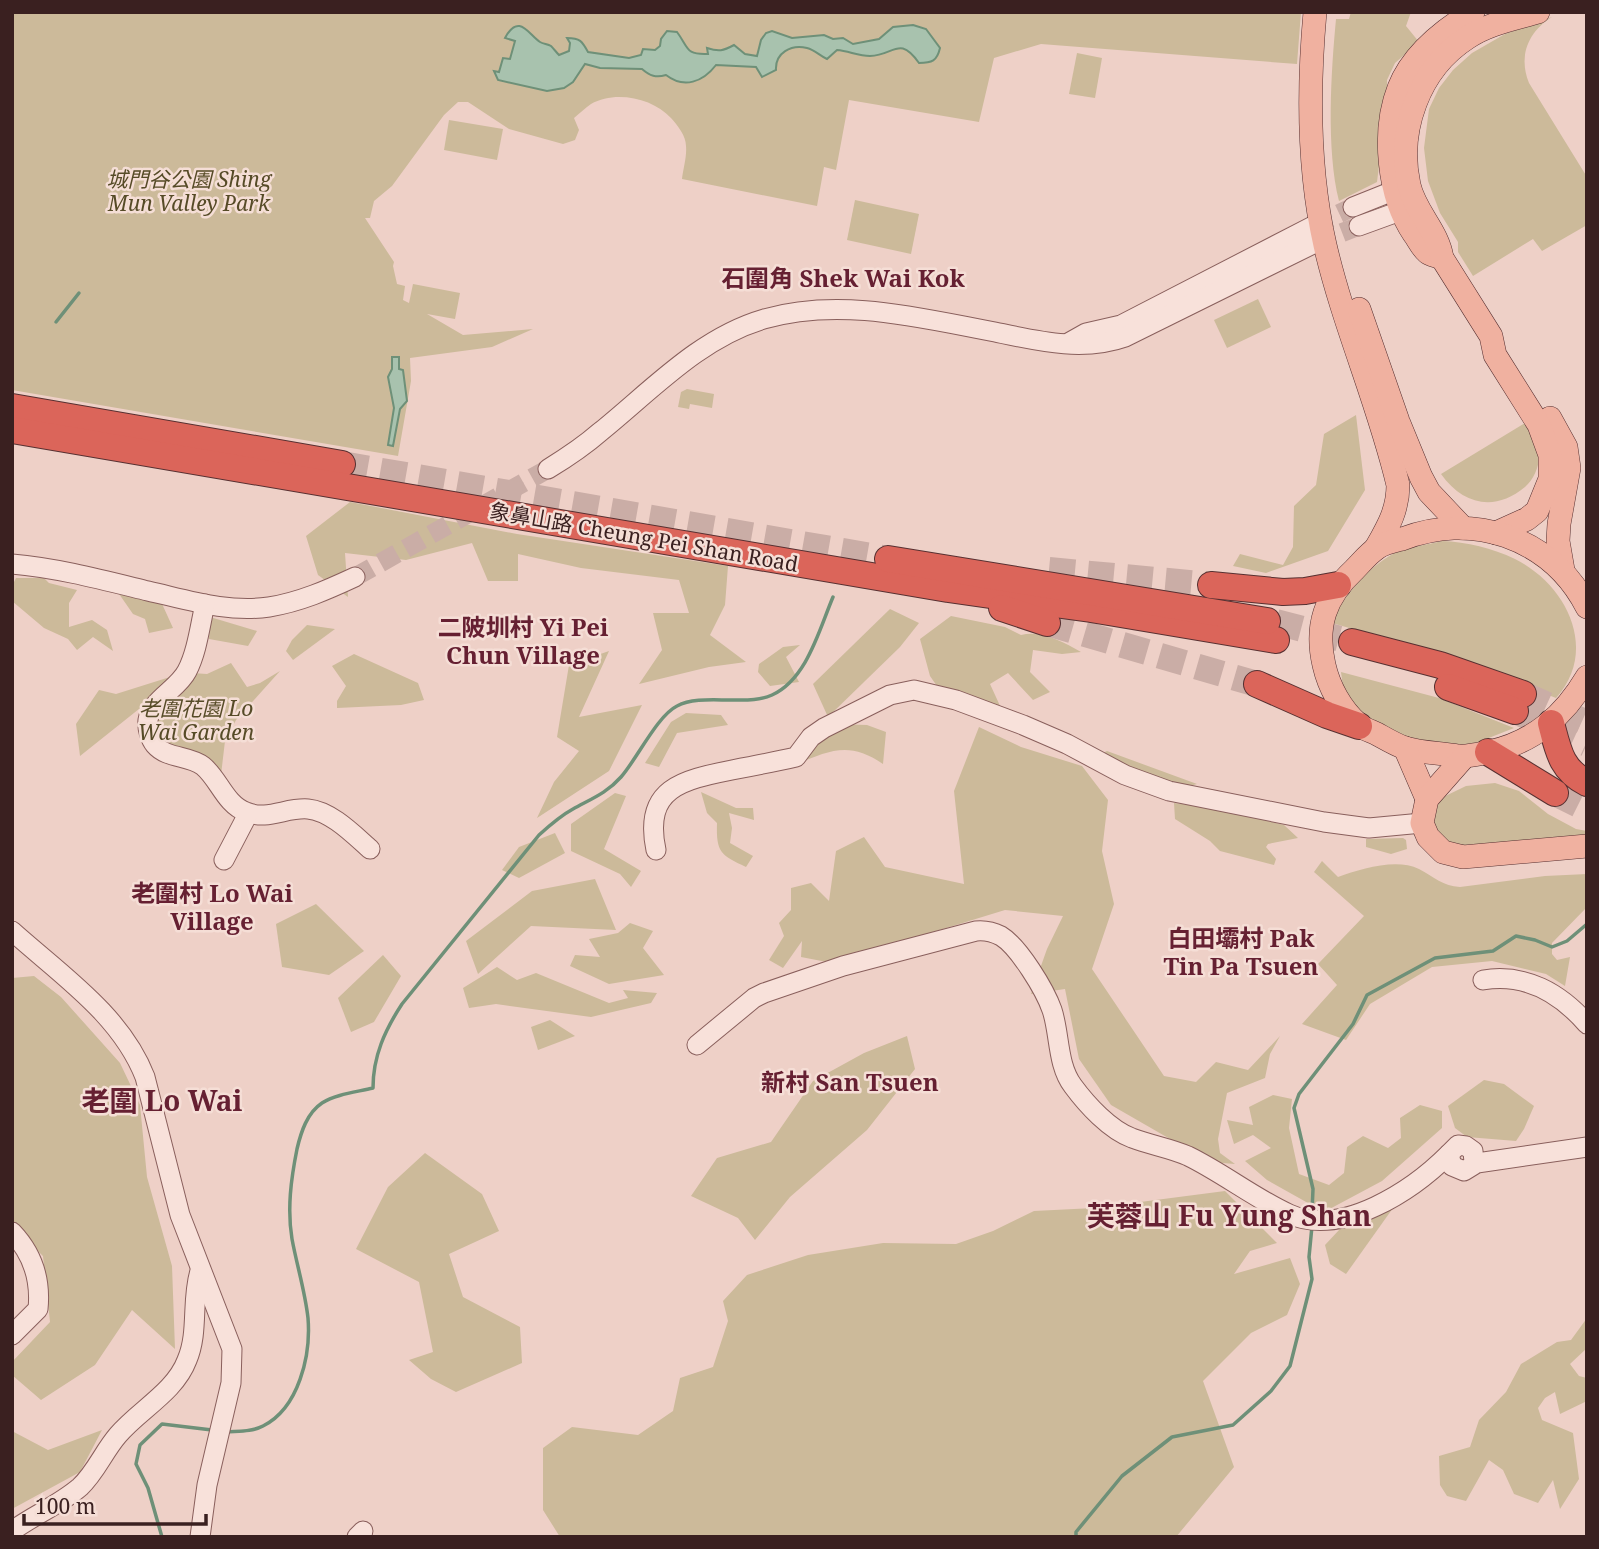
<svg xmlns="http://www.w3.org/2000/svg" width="1599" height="1549" font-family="'Noto Serif','Noto Sans TC',serif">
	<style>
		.green { fill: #ccba9a }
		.water { fill: #a8c2ae; stroke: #6e9078; stroke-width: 2 }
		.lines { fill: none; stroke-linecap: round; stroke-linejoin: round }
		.stream { stroke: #6e9078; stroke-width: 3.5 }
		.minor-tunnel { stroke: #caada6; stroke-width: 19; stroke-dasharray: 19 10; stroke-linecap: butt }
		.highway-tunnel { stroke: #caada6; stroke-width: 26; stroke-dasharray: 26 13; stroke-linecap: butt }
		.minor-casing { stroke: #895f5c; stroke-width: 21 }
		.major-casing { stroke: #573031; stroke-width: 24 }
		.highway-casing { stroke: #573031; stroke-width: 28 }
		.minor { stroke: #f8e1da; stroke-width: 19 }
		.major { stroke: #f0b1a0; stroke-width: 23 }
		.highway { stroke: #db655a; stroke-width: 26 }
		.labels { text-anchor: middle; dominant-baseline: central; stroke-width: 5; stroke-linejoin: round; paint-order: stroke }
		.park-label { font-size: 21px; font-style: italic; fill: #564b27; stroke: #f5ded6 }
		.street-label { font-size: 21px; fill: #3a2020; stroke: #f5ded6 }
		.quarter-label { font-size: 24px; font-weight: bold; fill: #662032; stroke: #f5ded6 }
		.district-label { font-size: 28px; font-weight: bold; fill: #662032; stroke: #f5ded6 }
	</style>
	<rect width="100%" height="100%" fill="#eed0c7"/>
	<g class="green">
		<path d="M12,12H1301L1297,64L1041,44L994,58L979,122L849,100L836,170L824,167L817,206L682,179C683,169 687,157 686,146C686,136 678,126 671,118C653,98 615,90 591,104C585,108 580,113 574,118L579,130L575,140L563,144L509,129L468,102H458L444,115L392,186L374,201L370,218H365L394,262L393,266L397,284L405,286L403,300L409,303L413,284L460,293L455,319L427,314L463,335L533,329L492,347L410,358L411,381L398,456L12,390Z"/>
		<path d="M1351,12H1411L1406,26L1419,42L1395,63L1387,80V102L1377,182L1339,201C1326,149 1331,72 1336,19H1349Z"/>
		<path d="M1552,17C1528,32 1518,56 1529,83L1587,177V225L1542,251L1533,239L1473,276L1458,252V242L1440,213L1428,181L1424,148L1429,109L1439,88L1453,70L1472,53L1505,34Z"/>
		<path d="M1077,53L1102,58L1095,98L1069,94Z"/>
		<path d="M449,120L503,129L497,160L444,150Z"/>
		<path d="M855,200L919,214L911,254L847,240Z"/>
		<path d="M1258,299L1271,327L1227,348L1214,320Z"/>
		<path d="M687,389L714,394L712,408L690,404L689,409L678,407L681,392Z"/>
		<path d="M1356,415L1365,490L1328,551L1266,573L1233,566L1240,554L1283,565L1293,547L1294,506L1316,485L1324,434Z"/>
		<path d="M1525,423C1529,431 1538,444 1539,453C1540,465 1534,479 1525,487C1495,512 1463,505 1441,474Z"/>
		<path d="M350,502L517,534L728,566L725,605L710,635L746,662L709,667L639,684L662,650L653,613H689L679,580L581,568L518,554V581H488L472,543L406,560L345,553L348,597L318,575L306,536Z"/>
		<path d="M1442,541C1467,542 1492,548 1515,559C1567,585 1599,650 1556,698L1453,658L1332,623C1341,597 1373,562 1399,551C1412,546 1428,545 1442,541Z"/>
		<path d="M16,578H44L49,583L77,590L69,603V627L92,620L107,630L113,651L93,637L77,650L68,639L44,628L12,601V586Z"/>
		<path d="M117,591L158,595L173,628L149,633L145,619L133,614Z"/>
		<path d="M890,609L919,623L900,647L828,717L813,684Z"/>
		<path d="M951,616L1005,627L1021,635C1042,630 1063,642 1081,652L1062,654L1033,650L1030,672L1050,692L1033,700L1008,673L990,684L1001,708L939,689L930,676L920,639Z"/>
		<path d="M210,617L257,631L248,646L209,639Z"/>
		<path d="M307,625L335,629L293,660L286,651L292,640Z"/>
		<path d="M800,645L786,657L799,682L770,686L758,672L759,664L783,647Z"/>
		<path d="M609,651L579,717L642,705L609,771L537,818L554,782L579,751L557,737L569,665Z"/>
		<path d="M354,654L418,683L424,700L401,705L337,708V701L346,686L332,666Z"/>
		<path d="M231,663L247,687L260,683L280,671L236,720L225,741L221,775L158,739L152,715L192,673L207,674Z"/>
		<path d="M1341,672L1439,698L1514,728L1471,745L1427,746L1358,714L1343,687Z"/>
		<path d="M170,677L144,705L80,756L76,724L99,690L116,694Z"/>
		<path d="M686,713L721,715L728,725L677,733L659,767L645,763L671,722Z"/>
		<path d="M837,724L867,725L886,732L883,764C850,741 830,750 797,764L790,749L812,727Z"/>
		<path d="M979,727L1021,747L1082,766L1108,800L1102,851L1114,904L1092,969L1164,1076L1196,1082L1216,1062L1248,1070L1280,1036L1270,1054L1265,1078L1227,1093L1218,1139L1220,1153L1235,1164L1210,1162L1111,1105L1079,1059L1065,989L1031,994L1047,949L1063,916L1005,910L832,963L801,957L802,941L783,968L769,960L784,936L779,923L791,910V888L811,883L829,901L836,851L864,837L885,867L964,884L954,791Z"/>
		<path d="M1107,751L1197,784L1182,788L1112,763L1103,753Z"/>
		<path d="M1495,783L1519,791L1548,814L1576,829L1587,831V840L1566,838L1452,846L1433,832L1435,801L1466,786Z"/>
		<path d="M701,792L736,808H753L754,820L729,813L732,828L730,843L753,856L746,867C721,855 716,853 717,823L707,813Z"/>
		<path d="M615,793L626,796L604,849L641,871L631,887L620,874L571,851V824Z"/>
		<path d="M1174,803L1215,808L1284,825L1298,838L1268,844L1266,847L1276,859L1274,865L1220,851L1210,841L1175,819Z"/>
		<path d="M555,833L565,853L519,878L502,870L519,847Z"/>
		<path d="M1403,838L1406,840L1407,849L1391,854L1366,847V839Z"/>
		<path d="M1322,861L1338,877C1361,869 1396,858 1419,869C1434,877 1443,886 1460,887L1545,876L1587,874V907L1552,943V954L1557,960L1570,957L1565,986L1546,974L1492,961L1432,967L1370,1004L1346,1040L1302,1024L1337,985L1318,964L1364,916L1314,872Z"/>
		<path d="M595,879L616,930L531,926L478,974L466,941L532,891Z"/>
		<path d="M316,904L364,951L329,975L282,967L276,924Z"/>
		<path d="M630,923L653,931L643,948L664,975L609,984L570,966L575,955L600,957L589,939L618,933Z"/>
		<path d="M383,955L401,976L374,1022L351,1032L338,998Z"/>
		<path d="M497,967L517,980L536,973L609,1003L628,998L623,990L657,993L651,1003L591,1017L496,1004L469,1008L463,988Z"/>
		<path d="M34,976L61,997L120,1063L140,1105L147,1177L172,1266L175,1349L132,1310L95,1365L41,1400L12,1375V1362L50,1322L43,1256L12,1226V978Z"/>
		<path d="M550,1020L575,1036L538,1050L531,1027Z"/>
		<path d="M907,1036L915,1069L867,1130L790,1197L755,1240L738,1218L691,1196L717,1158L771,1142L813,1081L864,1053Z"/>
		<path d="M1484,1080L1504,1084L1534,1106L1524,1129L1516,1141L1467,1137L1455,1128L1448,1106Z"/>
		<path d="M1273,1095L1292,1099L1289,1128L1299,1174L1329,1185L1344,1173L1347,1147L1363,1136L1388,1148L1401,1138L1400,1118L1420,1105L1442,1111V1128L1382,1181L1324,1212L1267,1180L1245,1161L1271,1148L1253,1135L1234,1144L1227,1120L1253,1125L1249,1107Z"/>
		<path d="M425,1153L482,1194L499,1231L449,1254L463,1297L520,1327L522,1363L456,1392L431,1379L409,1360L433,1352L419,1282L356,1249L388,1187Z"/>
		<path d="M1225,1191L1277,1243L1250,1251L1234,1274L1290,1258L1300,1284L1287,1315L1251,1333L1203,1381L1234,1467L1176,1537H560L543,1510V1448L572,1427L638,1435L673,1411L680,1378L713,1367L728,1321L723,1301L747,1275L808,1255L883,1243L956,1244L993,1231L1034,1211L1094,1208Z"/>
		<path d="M1387,1205L1393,1208L1346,1274L1330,1264L1325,1245L1340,1229Z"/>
		<path d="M1587,1318V1348L1570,1364L1579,1376L1587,1378V1401L1560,1414L1555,1392L1545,1398L1538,1408L1542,1420L1573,1433L1579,1479L1560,1509L1553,1480L1538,1503L1514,1494L1503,1470L1489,1460L1466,1501L1447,1496L1440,1485L1439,1456L1470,1447L1479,1420L1506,1392L1521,1364L1557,1342L1571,1340Z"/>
		<path d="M102,1430L80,1472L12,1509V1431L48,1450Z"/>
	</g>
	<g class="water">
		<path d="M913,25L926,29L940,48C937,61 932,63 919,63C899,35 895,55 870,56C858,56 849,51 837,50L827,59C820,56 815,50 807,48C791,44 775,53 776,70L762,77L756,67L716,65C703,82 684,89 666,75C656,78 650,76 642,69L600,68L585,64L573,82L564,88L547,91L498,80L494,71L499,72L503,58L510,59L515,41L505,38C519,12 529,35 540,42C543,44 548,44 551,46C554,49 556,52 559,55L569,51L570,43L567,38C580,38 582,41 588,52L629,58L641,55L643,49L655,50L660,46L661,39L667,31L677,32C689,48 685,55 708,54L707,48C719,52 723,51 734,45L745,54L757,56L761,40L766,33L772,31L792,38L824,35L833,39L843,38L853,44L879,39L893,27Z"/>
		<path d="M392,357H399V369L403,370L407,401L400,409L393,446L388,445L394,408L388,377L392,369Z"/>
	</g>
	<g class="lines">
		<g class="stream">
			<path d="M56,322L79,293"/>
			<path d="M1312,1212L1313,1189L1294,1108L1299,1094L1353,1024L1367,995L1435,958L1493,951L1516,936L1535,940L1552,947L1567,941L1587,924"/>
			<path d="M226,1432C238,1431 252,1432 263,1426C299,1408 311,1355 308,1318C305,1291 297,1266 292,1239C287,1209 291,1179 297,1149C301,1132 307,1113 322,1103C336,1094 357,1092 373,1088C373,1056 385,1030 402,1004L539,835C550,825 560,816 573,809C591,799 607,793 621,777C637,759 657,716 677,706C692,698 714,700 730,700C744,700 759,701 772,695C807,679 819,630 833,597"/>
			<path d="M162,1537L148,1488L136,1464L140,1445L162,1424L212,1430"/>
			<path d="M1076,1537V1532L1122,1476L1172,1437L1233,1425L1271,1391L1290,1366L1312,1279L1309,1257L1312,1226"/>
		</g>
		<g class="minor-tunnel">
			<path d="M1313,226L1353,207"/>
			<path d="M1315,243L1359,226"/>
			<path d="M355,577L548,469"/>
		</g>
		<g class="highway-tunnel">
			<path d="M342,464L888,559"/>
			<path d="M1049,570L1211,585"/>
			<path d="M1276,622L1352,642"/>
			<path d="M1047,623L1257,684"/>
			<path d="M1523,694L1587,723"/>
			<path d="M1515,711L1587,744"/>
			<path d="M1555,793L1587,809"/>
		</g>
		<defs>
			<g id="minor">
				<path d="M1353,207L1408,185"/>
				<path d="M1359,226L1414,206"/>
				<path d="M1070,342L1086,333L1121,325L1313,226"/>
				<path d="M548,469C566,458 584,446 600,432C651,391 699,338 764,319C840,297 920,318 995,332C1038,341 1083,352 1125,337L1315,243"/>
				<path d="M12,564C58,568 103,580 148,591C188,600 228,613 269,607C300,602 327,590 355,577"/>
				<path d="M205,604C200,626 197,652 187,671C178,689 151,700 148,720C147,728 150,739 155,745C167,759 189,755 203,766C219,779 225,804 246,812C267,821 287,807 308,809C331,811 354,835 370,849"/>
				<path d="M656,850C643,788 682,780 732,770C753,766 774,762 796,757L811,737L824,728L890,695L914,690L956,700L1023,725L1067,744L1125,775L1169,791L1324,822L1369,828L1422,823"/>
				<path d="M224,860L248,814"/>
				<path d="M12,931C61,975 121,1015 145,1077L180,1215L232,1349L231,1383L207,1485L200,1537"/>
				<path d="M1483,980C1525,973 1560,993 1587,1024"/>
				<path d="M697,1045L754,998L764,993L843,966L976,931C985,930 993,932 1001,936C1019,947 1045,990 1052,1010C1060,1034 1057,1065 1073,1086C1087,1105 1110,1130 1132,1138C1150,1145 1170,1148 1188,1156C1223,1173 1254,1198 1289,1214C1342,1238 1413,1190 1449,1154"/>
				<path d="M1474,1163L1473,1151L1466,1146L1458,1145L1449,1154L1452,1166L1464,1171L1477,1163L1587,1147"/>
				<path d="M12,1232C33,1254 41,1279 38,1309L12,1335"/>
				<path d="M12,1531C34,1515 59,1505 80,1487C96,1472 104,1451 118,1435C139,1410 175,1392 187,1360C199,1332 191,1300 200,1271"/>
				<path d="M357,1537L363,1531"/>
			</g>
			<g id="major">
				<path d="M1315,12C1308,89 1308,170 1325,245C1344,327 1379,404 1398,485C1398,510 1388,527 1376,548"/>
				<path d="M1442,258C1437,256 1430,255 1427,252C1422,248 1418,239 1414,234C1388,196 1382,131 1399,88C1412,54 1443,30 1473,12"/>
				<path d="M1359,309L1398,421L1421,477L1429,492L1463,528"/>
				<path d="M1550,418L1566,447L1569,468L1559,524L1558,541L1563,570"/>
				<path d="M1496,533L1527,519L1537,511L1550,479V455L1539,425L1495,355L1491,336L1442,258C1438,231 1415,212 1409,185C1397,130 1419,69 1467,38C1487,24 1514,19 1538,12"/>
				<path d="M1587,607C1569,572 1543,549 1506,536C1470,524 1437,526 1402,539C1394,541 1384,543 1377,548C1369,553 1361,563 1354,570C1325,597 1315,626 1324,665C1329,687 1341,709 1358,724C1363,729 1371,731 1377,734C1386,739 1396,745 1405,748C1422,753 1441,753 1458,756C1468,757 1479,754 1489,752C1534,742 1564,716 1587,677"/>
				<path d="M1405,748L1427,799"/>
				<path d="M1464,757L1427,799L1422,823L1428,837L1443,852L1463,857L1587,846"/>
			</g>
			<g id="highway">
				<path d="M12,407L342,464"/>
				<path d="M12,430L948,589L1091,609L1276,640"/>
				<path d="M888,559L1267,621"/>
				<path d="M1211,585L1283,592L1305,591L1338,585"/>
				<path d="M1002,608L1047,623"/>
				<path d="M1352,642L1440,665L1523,694"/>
				<path d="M1257,684L1327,715L1359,726"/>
				<path d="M1448,687L1515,711"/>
				<path d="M1551,723C1558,750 1561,770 1587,783"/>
				<path d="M1488,752L1555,793"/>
			</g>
		</defs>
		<use href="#minor" class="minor-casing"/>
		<use href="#major" class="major-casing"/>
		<use href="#highway" class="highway-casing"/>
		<use href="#minor" class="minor"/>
		<use href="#major" class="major"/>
		<use href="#highway" class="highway"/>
	</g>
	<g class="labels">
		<g class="park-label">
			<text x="189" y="179">城門谷公園 Shing<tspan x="189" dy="24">Mun Valley Park</tspan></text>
			<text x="196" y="708">老圍花園 Lo<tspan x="196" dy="24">Wai Garden</tspan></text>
		</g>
		<g class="street-label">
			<text transform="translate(644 537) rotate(10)">象鼻山路 Cheung Pei Shan Road</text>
		</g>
		<g class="quarter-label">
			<text x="843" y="277">石圍角 Shek Wai Kok</text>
			<text x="523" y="626">二陂圳村 Yi Pei<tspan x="523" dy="28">Chun Village</tspan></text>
			<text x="212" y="892">老圍村 Lo Wai<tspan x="212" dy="28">Village</tspan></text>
			<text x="1241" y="937">白田壩村 Pak<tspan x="1241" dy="28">Tin Pa Tsuen</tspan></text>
			<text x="850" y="1081">新村 San Tsuen</text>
		</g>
		<g class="district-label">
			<text x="162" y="1100">老圍 Lo Wai</text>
			<text x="1229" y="1215">芙蓉山 Fu Yung Shan</text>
		</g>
	</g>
	<rect width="1599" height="1549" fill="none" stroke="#3a2020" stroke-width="28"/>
	<path d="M24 1514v10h182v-10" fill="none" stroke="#3a2020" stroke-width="3.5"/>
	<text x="35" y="1514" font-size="21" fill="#3a2020" stroke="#f5ded6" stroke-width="5" paint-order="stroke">100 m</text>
</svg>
